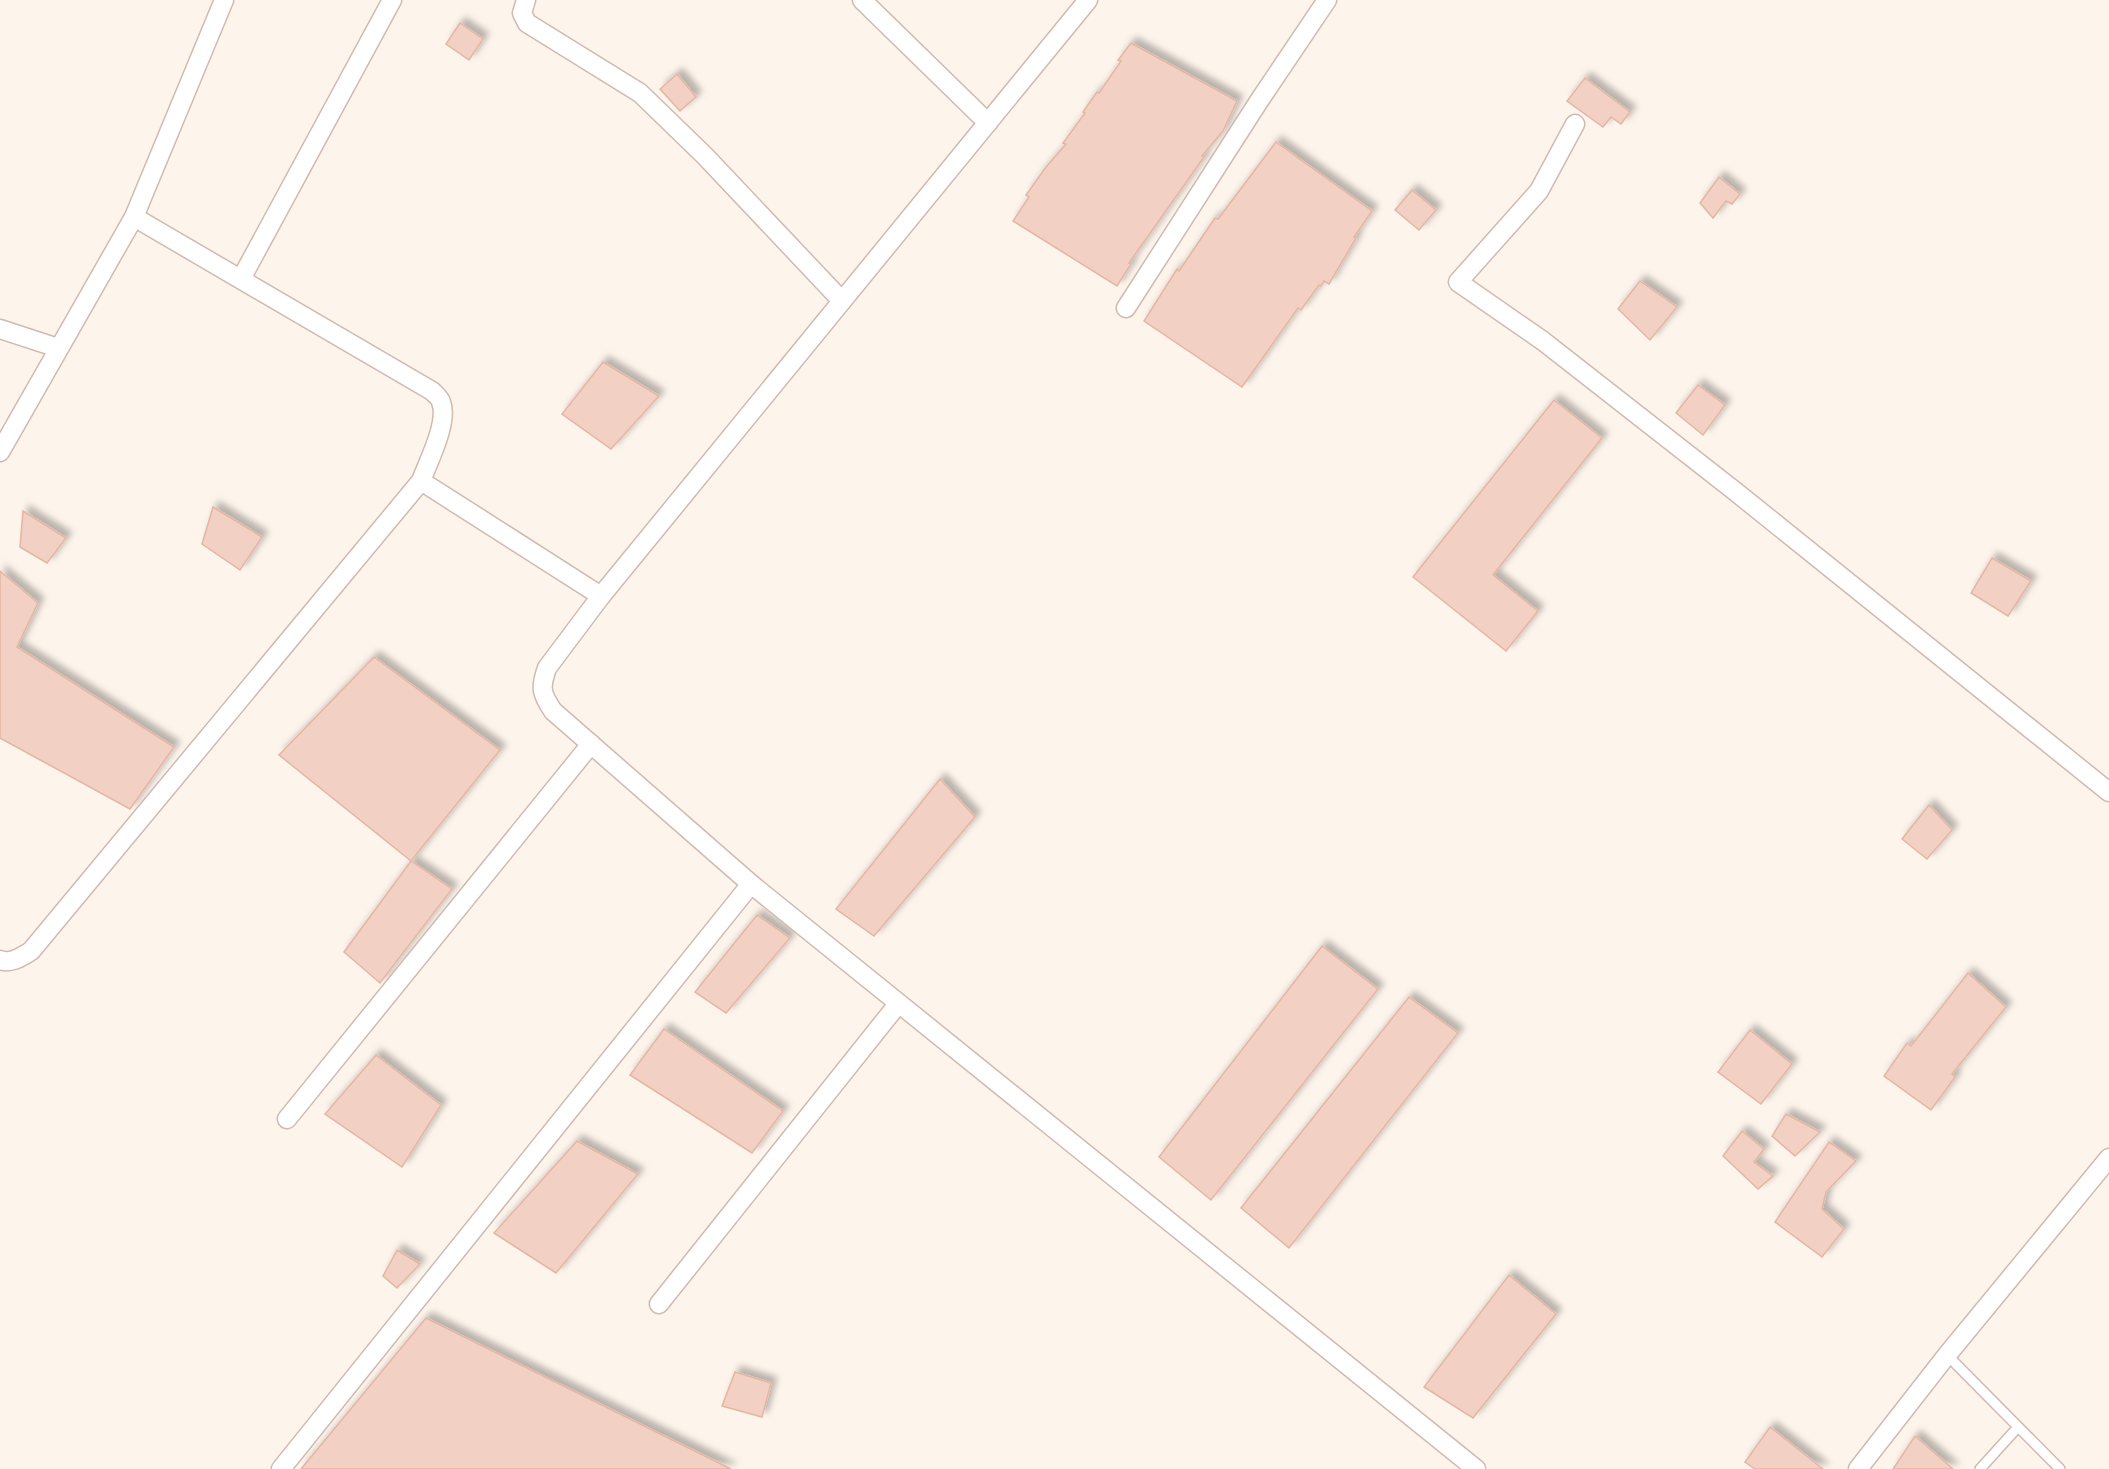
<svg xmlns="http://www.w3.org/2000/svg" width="2109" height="1469" font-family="Rubik,sans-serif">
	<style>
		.building { fill: #f2d0c3; stroke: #e5b5a3; stroke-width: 1.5; filter: url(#shadow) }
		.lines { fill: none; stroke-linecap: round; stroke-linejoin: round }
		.lane-casing { stroke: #d0bab0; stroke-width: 12 }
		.street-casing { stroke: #d0bab0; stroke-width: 21 }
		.lane { stroke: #fff; stroke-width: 9 }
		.street { stroke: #fff; stroke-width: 18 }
	</style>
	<defs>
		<filter id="shadow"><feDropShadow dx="5.5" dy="-5.5" stdDeviation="3" flood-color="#0004"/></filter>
	</defs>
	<rect width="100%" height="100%" fill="#fdf4eb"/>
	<g class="building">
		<path d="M460,23L483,39L469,60L446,44Z"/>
		<path d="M1131,43L1237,101L1223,131L1202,156L1204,157L1129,263L1131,264L1117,286L1013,221L1029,197L1026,195L1046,167L1066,144L1063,143L1085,113L1083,112L1097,92L1099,93L1121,61L1118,60Z"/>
		<path d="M677,74L696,97L680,111L660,89Z"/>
		<path d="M1585,78L1630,112L1621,124L1611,117L1603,127L1567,101Z"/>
		<path d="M1276,142L1372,211L1354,237L1356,238L1329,284L1324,281L1321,286L1319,285L1301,310L1298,308L1242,387L1144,321L1177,269L1179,271L1215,218L1218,219Z"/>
		<path d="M1719,177L1740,194L1732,204L1726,201L1713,218L1700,203Z"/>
		<path d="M1412,190L1436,210L1419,230L1395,210Z"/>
		<path d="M1640,281L1677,307L1650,340L1618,309Z"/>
		<path d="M603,362L659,396L611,449L562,414Z"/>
		<path d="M1698,385L1725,405L1703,435L1676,413Z"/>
		<path d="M1554,400L1602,438L1493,575L1538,611L1506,651L1413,577Z"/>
		<path d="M213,507L262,537L240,570L202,544Z"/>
		<path d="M23,511L66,538L47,563L20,547Z"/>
		<path d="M1992,558L2031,581L2008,616L1971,593Z"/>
		<path d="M0,571L38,603L17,647L174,747L130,809L0,738Z"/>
		<path d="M374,657L500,750L411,861L279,755Z"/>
		<path d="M940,779L975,817L874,936L836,909Z"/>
		<path d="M1929,805L1952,830L1927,859L1902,839Z"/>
		<path d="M411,861L452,889L380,983L344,952Z"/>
		<path d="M757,915L790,938L726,1013L695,992Z"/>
		<path d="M1322,946L1378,989L1211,1200L1159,1157Z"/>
		<path d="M1968,973L2006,1007L1952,1074L1955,1077L1931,1110L1884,1076L1907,1043L1911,1046Z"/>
		<path d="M1409,997L1458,1033L1289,1248L1241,1208Z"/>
		<path d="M664,1029L783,1111L752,1153L630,1075Z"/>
		<path d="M1750,1030L1792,1064L1761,1104L1718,1072Z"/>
		<path d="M376,1055L441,1105L402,1167L325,1114Z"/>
		<path d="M1786,1114L1820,1132L1795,1156L1772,1136Z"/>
		<path d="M1742,1131L1764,1149L1754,1162L1773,1176L1758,1189L1723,1156Z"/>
		<path d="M577,1141L638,1174L556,1273L494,1233Z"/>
		<path d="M1829,1142L1856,1161L1826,1192L1822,1209L1844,1229L1822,1257L1775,1222Z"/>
		<path d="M397,1250L420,1264L397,1288L383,1276Z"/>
		<path d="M1509,1275L1556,1314L1473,1418L1424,1387Z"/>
		<path d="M426,1318L731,1469H301Z"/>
		<path d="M735,1372L771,1383L762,1417L722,1406Z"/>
		<path d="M1770,1427L1823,1469H1755L1745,1462Z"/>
		<path d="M1915,1436L1953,1469H1893Z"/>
	</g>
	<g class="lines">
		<defs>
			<g id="lane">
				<path d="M1947,1355L2060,1469"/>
				<path d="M1980,1469L2018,1427"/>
			</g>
			<g id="street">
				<path d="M526,0L522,13L527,23L640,93L705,156L842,301"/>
				<path d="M862,0L988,123"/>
				<path d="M1088,0L601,596L547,668C540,688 541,693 553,711L751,884L1476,1469"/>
				<path d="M1575,124L1539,191L1458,282L1543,341L1736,492L2109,792"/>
				<path d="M241,279L392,0"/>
				<path d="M1126,308L1259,101L1327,0"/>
				<path d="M0,329L58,348"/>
				<path d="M0,452L134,217L224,0"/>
				<path d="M421,481L601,596"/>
				<path d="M0,960C11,964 21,957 31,951L421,481C428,462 449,422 441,402C440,398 435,394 432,391L134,217"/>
				<path d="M287,1119L591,744"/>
				<path d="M659,1304L898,1004"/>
				<path d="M281,1469L751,884"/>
				<path d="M1858,1469L1947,1355L2109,1158"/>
			</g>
		</defs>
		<use href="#lane" class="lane-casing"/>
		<use href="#street" class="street-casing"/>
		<use href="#lane" class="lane"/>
		<use href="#street" class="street"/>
	</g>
</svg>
